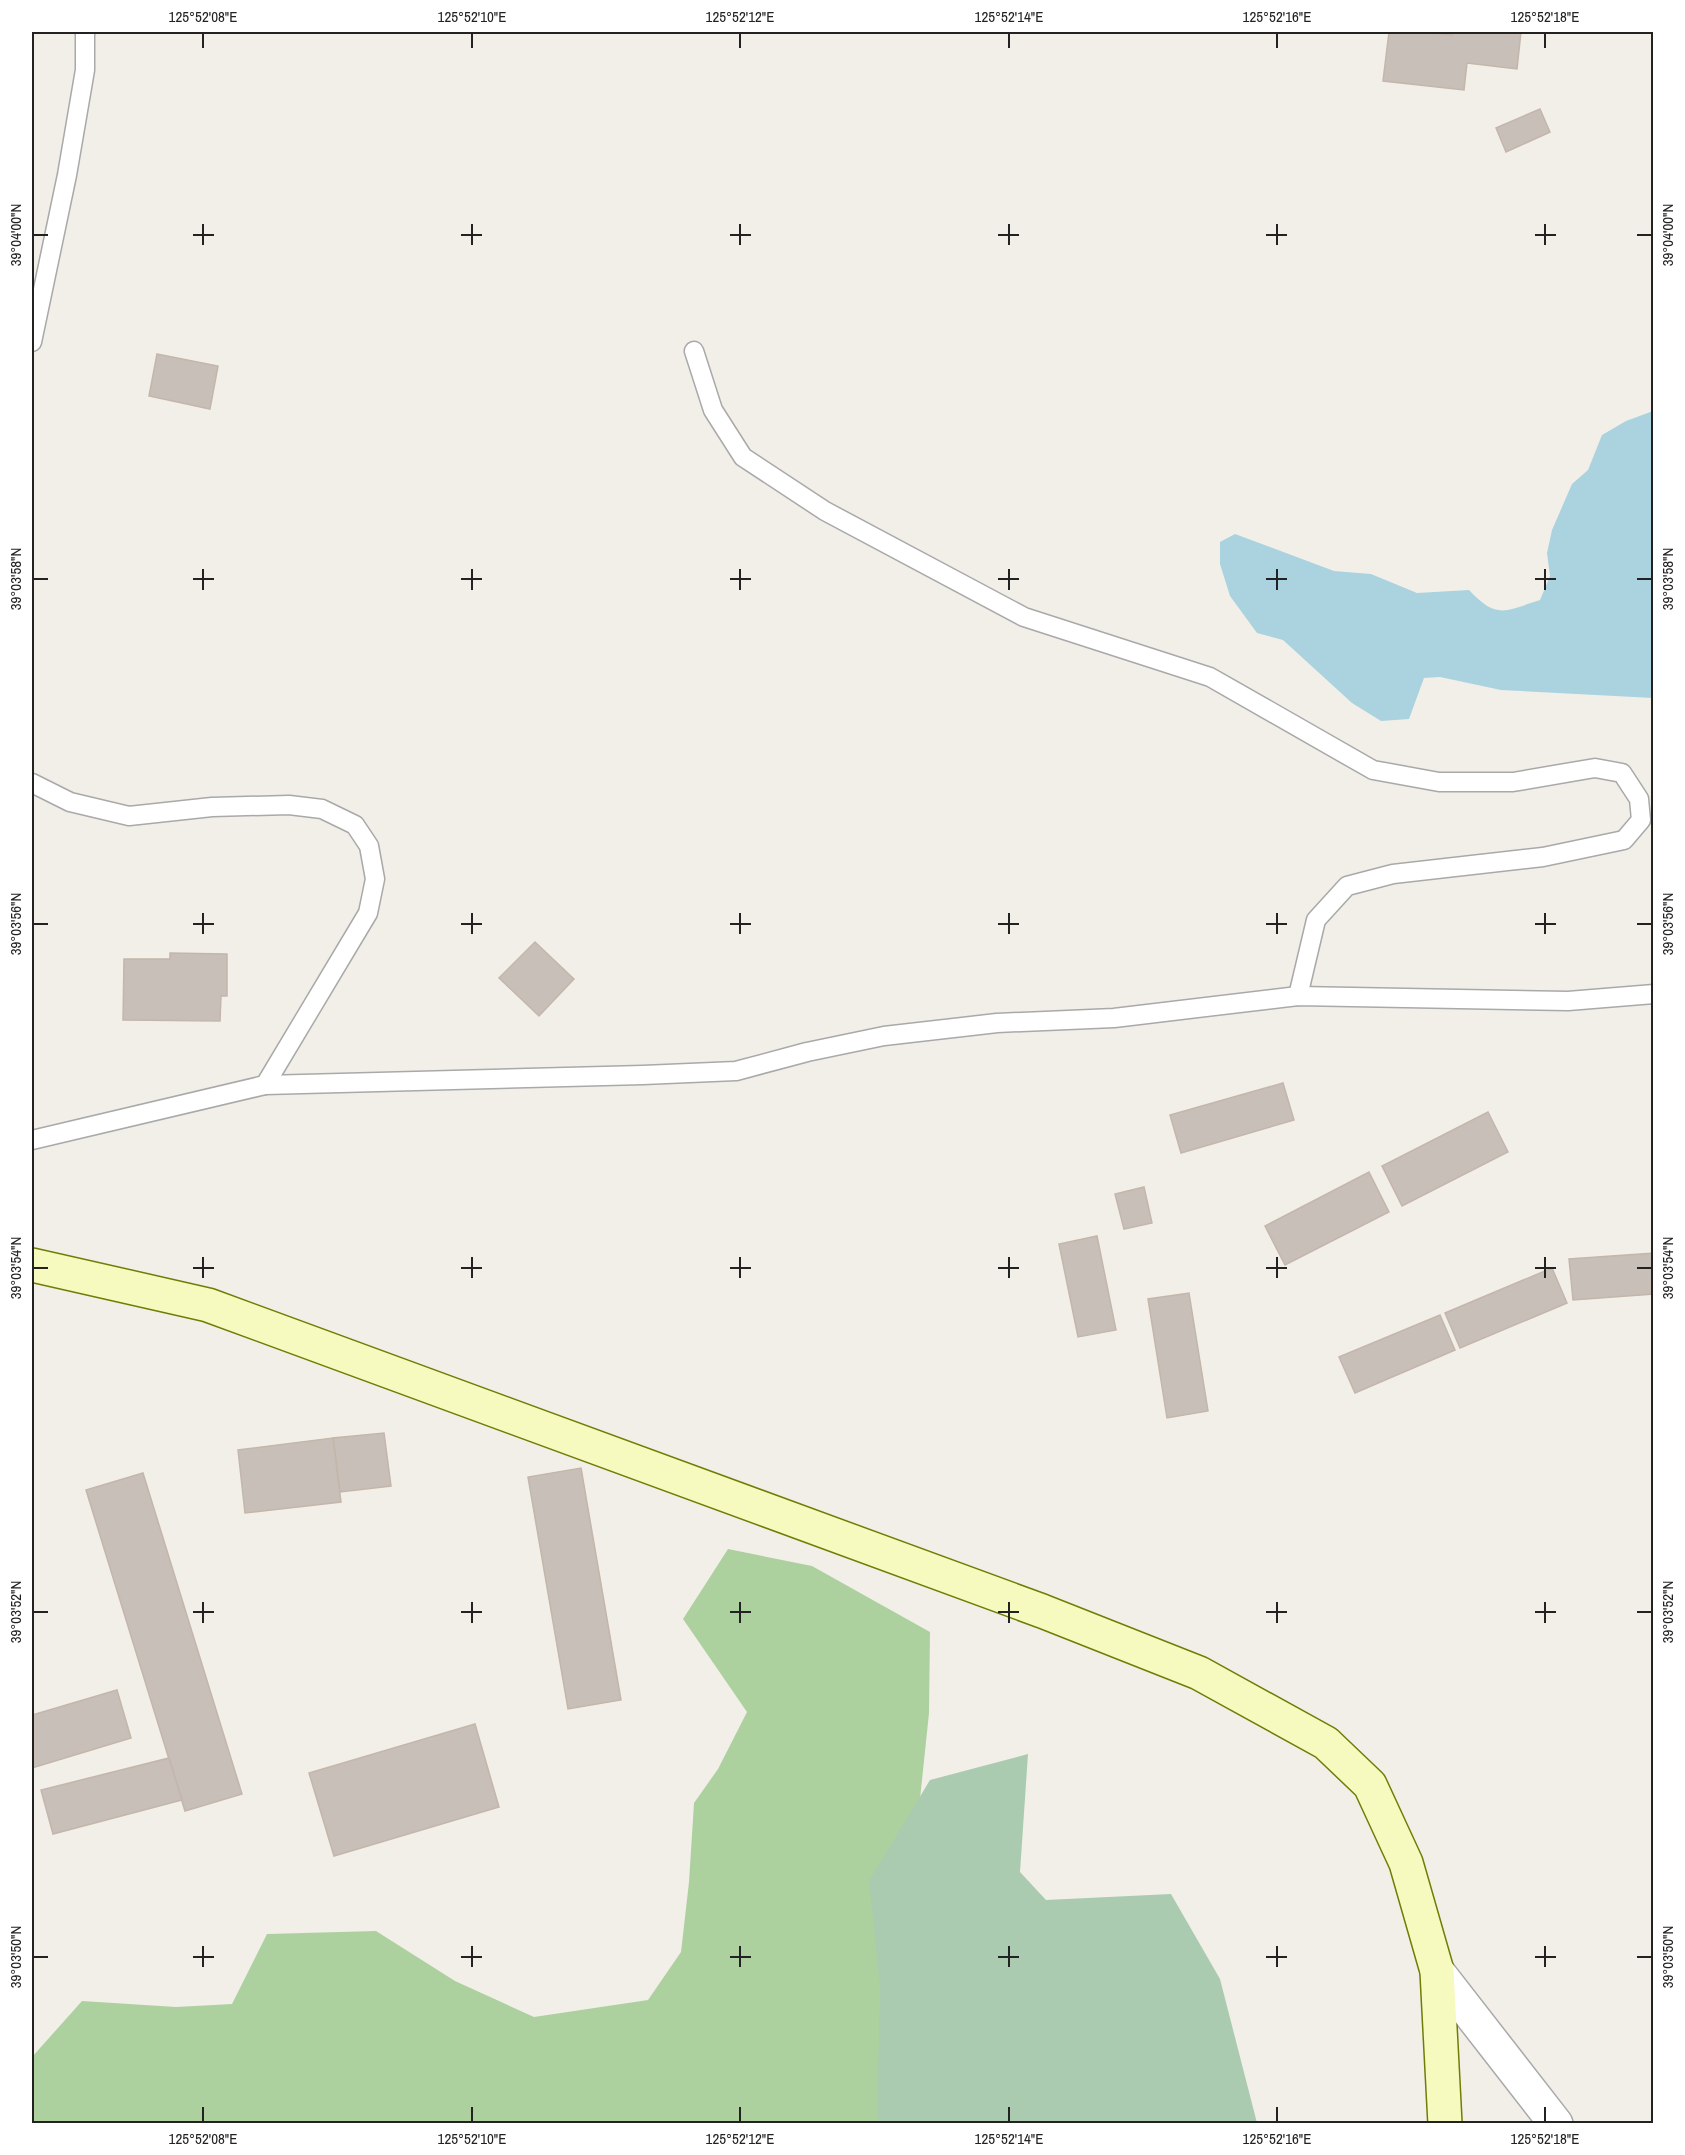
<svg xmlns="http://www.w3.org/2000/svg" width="1685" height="2155" font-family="'Archivo Narrow',sans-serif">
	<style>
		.forest { fill: #add19e }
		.cemetery { fill: #aacbaf }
		.water { fill: #aad3df }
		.building { fill: #c7bfb8; stroke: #c4b6ab; stroke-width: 1.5 }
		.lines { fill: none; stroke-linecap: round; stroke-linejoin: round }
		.lane-casing { stroke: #a9a9a9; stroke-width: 21 }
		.street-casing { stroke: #a9a9a9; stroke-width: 36 }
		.secondary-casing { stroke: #707d05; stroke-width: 36 }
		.lane { stroke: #fff; stroke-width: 18 }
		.street { stroke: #fff; stroke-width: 33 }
		.secondary { stroke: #f7fabf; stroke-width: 33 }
		.ticks { fill: none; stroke: #222; stroke-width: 2 }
		.neatline { fill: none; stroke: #222; stroke-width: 2 }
		.ticks-label { font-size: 15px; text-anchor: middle; fill: #222 }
	</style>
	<rect width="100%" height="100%" fill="#f2efe9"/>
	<path class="forest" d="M728,1549L812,1566L930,1632L929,1713L915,1847L1131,2123H32V2057L82,2001L176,2007L232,2004L267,1934L376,1931L455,1981L534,2017L648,2000L681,1952L689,1882L694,1803L718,1769L747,1712L683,1619Z"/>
	<path class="cemetery" d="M1028,1754L1020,1872L1046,1900L1171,1894L1220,1979L1257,2123H877L880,1987L869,1881L930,1780Z"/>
	<path class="water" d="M1653,411V698L1501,690L1440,677L1424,678L1409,719L1381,721L1352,703L1283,640L1257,633L1230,596L1220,564V542L1235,534L1334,571L1371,574L1417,593L1469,590C1497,620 1505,611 1540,600L1550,576L1547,553L1552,530L1572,484L1588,470L1602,435L1626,421Z"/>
	<g class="building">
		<path d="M1389,32H1424L1452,35V32H1521L1517,69L1467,63L1464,90L1383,81Z"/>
		<path d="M1540,109L1550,132L1506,152L1496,128Z"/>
		<path d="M157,354L218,366L210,409L149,396Z"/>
		<path d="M535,942L574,979L539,1016L499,978Z"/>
		<path d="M170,953L227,954V996H221L220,1021L123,1020L124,959H170Z"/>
		<path d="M1283,1083L1294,1120L1181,1153L1170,1115Z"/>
		<path d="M1488,1112L1508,1152L1402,1206L1382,1166Z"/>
		<path d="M1369,1172L1389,1212L1285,1265L1265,1226Z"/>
		<path d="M1144,1187L1152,1223L1124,1229L1115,1194Z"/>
		<path d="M1097,1236L1116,1330L1078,1337L1059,1244Z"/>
		<path d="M1654,1253V1294L1573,1300L1569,1259Z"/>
		<path d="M1552,1268L1567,1303L1460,1348L1445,1313Z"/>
		<path d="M1189,1293L1208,1411L1167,1418L1148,1299Z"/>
		<path d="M1440,1315L1455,1350L1355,1393L1339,1357Z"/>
		<path d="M384,1433L391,1486L340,1492L333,1438Z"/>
		<path d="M333,1438L341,1502L245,1513L238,1450Z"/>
		<path d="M581,1468L621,1700L568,1709L528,1477Z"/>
		<path d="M143,1473L242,1794L185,1811L86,1490Z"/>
		<path d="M117,1690L131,1738L32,1768V1715Z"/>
		<path d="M475,1724L499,1807L334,1856L309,1773Z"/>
		<path d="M169,1758L182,1800L53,1834L41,1790Z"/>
	</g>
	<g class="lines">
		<defs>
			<g id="lane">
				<path d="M32,342L67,175L85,70V32"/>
				<path d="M694,351L713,410L743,457L825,511L1024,617L1210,677L1373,770L1439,782H1513L1595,768L1622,773L1639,799L1641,820L1624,840L1543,857L1393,874L1347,886L1316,920L1298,996"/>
				<path d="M32,783L70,802L129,816L212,807L289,805L322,809L355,825L369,846L375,879L368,913L265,1085"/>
				<path d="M32,1140L265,1085L643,1075L736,1071L807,1052L884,1036L997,1023L1114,1018L1298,996L1568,1001L1654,994"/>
			</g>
			<path id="street" d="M1437,1971L1556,2124"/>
			<path id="secondary" d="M32,1265L208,1305L1042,1611L1199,1673L1326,1743L1370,1785L1406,1863L1437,1971L1445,2124"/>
		</defs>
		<use href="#lane" class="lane-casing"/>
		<use href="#street" class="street-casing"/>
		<use href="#secondary" class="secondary-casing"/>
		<use href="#lane" class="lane"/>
		<use href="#street" class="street"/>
		<use href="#secondary" class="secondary"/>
	</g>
	<path class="ticks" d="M203,33V48M472,33V48M740,33V48M1009,33V48M1277,33V48M1545,33V48M203,224V245M472,224V245M740,224V245M1009,224V245M1277,224V245M1545,224V245M33,235H48M193,235H214M461,235H482M730,235H751M998,235H1019M1266,235H1287M1535,235H1556M1637,235H1652M203,569V590M472,569V590M740,569V590M1009,569V590M1277,569V590M1545,569V590M33,579H48M193,579H214M461,579H482M730,579H751M998,579H1019M1266,579H1287M1535,579H1556M1637,579H1652M203,913V934M472,913V934M740,913V934M1009,913V934M1277,913V934M1545,913V934M33,924H48M193,924H214M461,924H482M730,924H751M998,924H1019M1266,924H1287M1535,924H1556M1637,924H1652M203,1257V1278M472,1257V1278M740,1257V1278M1009,1257V1278M1277,1257V1278M1545,1257V1278M33,1268H48M193,1268H214M461,1268H482M730,1268H751M998,1268H1019M1266,1268H1287M1535,1268H1556M1637,1268H1652M203,1602V1623M472,1602V1623M740,1602V1623M1009,1602V1623M1277,1602V1623M1545,1602V1623M33,1612H48M193,1612H214M461,1612H482M730,1612H751M998,1612H1019M1266,1612H1287M1535,1612H1556M1637,1612H1652M203,1946V1967M472,1946V1967M740,1946V1967M1009,1946V1967M1277,1946V1967M1545,1946V1967M33,1957H48M193,1957H214M461,1957H482M730,1957H751M998,1957H1019M1266,1957H1287M1535,1957H1556M1637,1957H1652M203,2107V2122M472,2107V2122M740,2107V2122M1009,2107V2122M1277,2107V2122M1545,2107V2122"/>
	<rect width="1685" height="2155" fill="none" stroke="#ffffff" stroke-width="66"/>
	<rect x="33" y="33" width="1619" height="2089" class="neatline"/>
	<g class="ticks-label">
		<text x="203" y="22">125°52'08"E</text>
		<text x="472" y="22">125°52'10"E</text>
		<text x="740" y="22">125°52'12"E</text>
		<text x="1009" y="22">125°52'14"E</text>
		<text x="1277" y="22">125°52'16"E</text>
		<text x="1545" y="22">125°52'18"E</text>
		<text transform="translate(16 235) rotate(-90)" y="5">39°04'00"N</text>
		<text transform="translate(1668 235) rotate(-90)" y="5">39°04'00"N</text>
		<text transform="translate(16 579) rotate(-90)" y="5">39°03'58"N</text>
		<text transform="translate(1668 579) rotate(-90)" y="5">39°03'58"N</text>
		<text transform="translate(16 924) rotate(-90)" y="5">39°03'56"N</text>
		<text transform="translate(1668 924) rotate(-90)" y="5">39°03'56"N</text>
		<text transform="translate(16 1268) rotate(-90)" y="5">39°03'54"N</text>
		<text transform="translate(1668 1268) rotate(-90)" y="5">39°03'54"N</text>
		<text transform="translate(16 1612) rotate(-90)" y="5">39°03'52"N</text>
		<text transform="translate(1668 1612) rotate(-90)" y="5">39°03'52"N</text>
		<text transform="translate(16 1957) rotate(-90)" y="5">39°03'50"N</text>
		<text transform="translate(1668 1957) rotate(-90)" y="5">39°03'50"N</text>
		<text x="203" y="2144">125°52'08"E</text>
		<text x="472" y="2144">125°52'10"E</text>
		<text x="740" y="2144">125°52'12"E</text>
		<text x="1009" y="2144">125°52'14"E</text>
		<text x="1277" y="2144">125°52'16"E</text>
		<text x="1545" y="2144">125°52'18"E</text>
	</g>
</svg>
